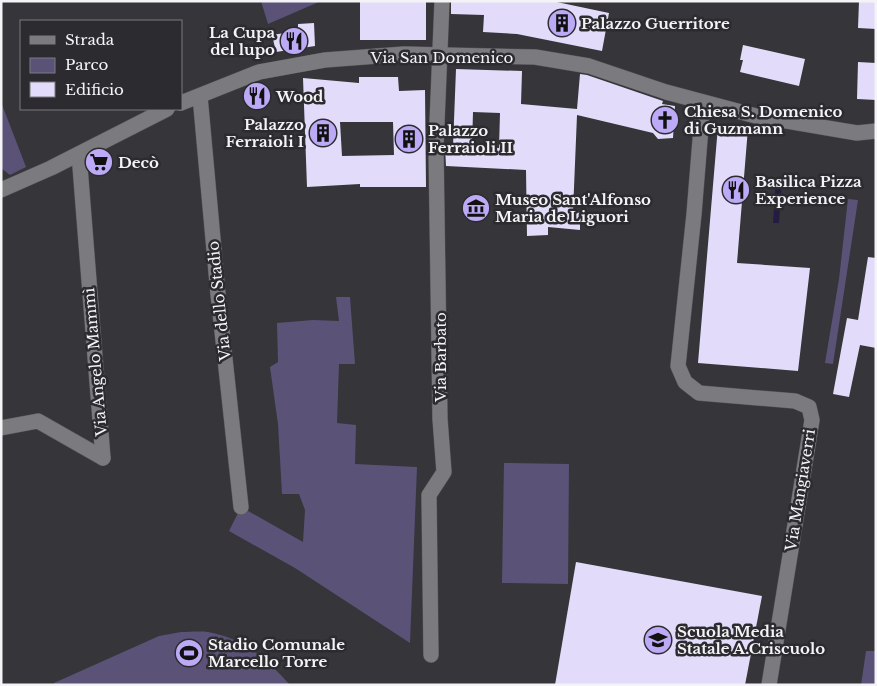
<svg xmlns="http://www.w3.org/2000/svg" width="877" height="686" font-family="'Libre Baskerville',serif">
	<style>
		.green { fill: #5b5278 }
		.water { fill: #261b41 }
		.building { fill: #e2dcfa; fill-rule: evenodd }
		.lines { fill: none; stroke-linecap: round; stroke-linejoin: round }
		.minor-casing { stroke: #555458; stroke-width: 16 }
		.minor { stroke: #7b7a7f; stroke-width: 15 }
		.labels { text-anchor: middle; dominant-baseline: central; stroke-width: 5; stroke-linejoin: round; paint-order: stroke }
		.poi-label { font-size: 15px; font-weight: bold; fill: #f4f3f6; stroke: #2c2b2f; text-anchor: start }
		.street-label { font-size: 15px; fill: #f4f3f6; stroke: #2c2b2f }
	</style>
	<rect width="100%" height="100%" fill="#363539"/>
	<g class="green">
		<path d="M261,1H321L268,24Z"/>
		<path d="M1,102L26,167L10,175L1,168Z"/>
		<path d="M848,199L858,200L833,364L825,363L839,279Z"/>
		<path d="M336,297H350L355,364H339L337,423L356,425L355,464L417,467L410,643L295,568L229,531L241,507L303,542L305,510L299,494H282L278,424L270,367L278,362L277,323L313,320L339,321Z"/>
		<path d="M504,463L569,464L568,584L502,583Z"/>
		<path d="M181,632C189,632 200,631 208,632C243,638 268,660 290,685H54V683L159,636Z"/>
		<path d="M866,651H876V685H861Z"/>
	</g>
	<path class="water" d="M776,179L782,180L779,223H773Z"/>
	<g class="building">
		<rect x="360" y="1" width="66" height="39"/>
		<path d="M451,1H552L609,13L602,51L517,34L483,32L484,15L451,14Z"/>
		<path d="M859,1H876V29L858,28Z"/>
		<path d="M314,23L315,46L276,52L272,35L298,31V24Z"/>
		<path d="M743,45L805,59L799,86L740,72L743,60H740Z"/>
		<path d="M858,62L876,63V100L857,99Z"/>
		<path d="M456,69L522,71L521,104L577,109L580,74L587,75L663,101L662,104L675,106L673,138L658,139L653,133L577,115L573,212L580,213V230L548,227V235L527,236L526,170L446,166L445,146H453ZM473,112L500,113L499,148L472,147Z"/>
		<path d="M359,77H398L399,91L425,90L426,187H360V184L307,187L303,78L359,83ZM340,122H393L394,155L342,156Z"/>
		<path d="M718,126L748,128L737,263L810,268L798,371L698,363Z"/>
		<path d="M868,257L876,258V348L860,345L849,397L833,394L847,318L858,320Z"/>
		<path d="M576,562L762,596L745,685H555Z"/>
	</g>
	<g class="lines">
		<defs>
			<g id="minor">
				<path d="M200,96L218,294L241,507"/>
				<path d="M181,103L259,72L325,60L404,54L535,57L589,66L666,92L756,116L857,133L876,131"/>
				<path d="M703,103L694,214L678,366L685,382L699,393L795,401L809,407L812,420L769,685"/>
				<path d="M79,154L103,458"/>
				<path d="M1,190L51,168L167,109"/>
				<path d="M1,428L38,421L103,458"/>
				<path d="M431,655L429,495L444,472L440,419L436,147L442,1"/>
			</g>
		</defs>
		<use href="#minor" class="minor-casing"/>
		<use href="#minor" class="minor"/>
	</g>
	<defs>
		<symbol id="building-disc" viewBox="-11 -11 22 22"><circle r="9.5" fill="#bcaaf6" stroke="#2c2b2f"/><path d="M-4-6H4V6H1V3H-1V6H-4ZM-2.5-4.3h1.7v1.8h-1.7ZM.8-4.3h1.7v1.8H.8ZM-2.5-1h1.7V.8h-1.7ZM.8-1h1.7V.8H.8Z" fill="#111"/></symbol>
		<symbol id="restaurant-disc" viewBox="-11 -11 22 22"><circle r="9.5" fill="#bcaaf6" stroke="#2c2b2f"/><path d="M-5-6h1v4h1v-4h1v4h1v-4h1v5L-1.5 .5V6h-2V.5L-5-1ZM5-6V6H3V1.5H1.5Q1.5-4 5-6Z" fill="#111"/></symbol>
		<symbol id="church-disc" viewBox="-11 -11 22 22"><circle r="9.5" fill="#bcaaf6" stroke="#2c2b2f"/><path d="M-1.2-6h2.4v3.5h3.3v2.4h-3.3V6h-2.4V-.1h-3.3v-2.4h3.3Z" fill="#111"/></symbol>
		<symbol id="supermarket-disc" viewBox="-11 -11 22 22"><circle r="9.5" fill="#bcaaf6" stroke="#2c2b2f"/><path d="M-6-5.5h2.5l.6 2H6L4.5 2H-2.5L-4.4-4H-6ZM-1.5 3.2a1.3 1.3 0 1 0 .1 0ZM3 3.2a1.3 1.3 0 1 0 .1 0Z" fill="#111"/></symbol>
		<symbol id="museum-disc" viewBox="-11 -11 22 22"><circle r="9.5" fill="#bcaaf6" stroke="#2c2b2f"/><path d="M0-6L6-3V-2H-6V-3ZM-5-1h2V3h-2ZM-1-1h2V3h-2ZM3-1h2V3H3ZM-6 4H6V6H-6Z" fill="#111"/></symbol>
		<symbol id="school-disc" viewBox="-11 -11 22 22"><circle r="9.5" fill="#bcaaf6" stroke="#2c2b2f"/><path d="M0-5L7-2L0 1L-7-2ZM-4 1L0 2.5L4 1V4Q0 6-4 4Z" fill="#111"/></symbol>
		<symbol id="stadium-disc" viewBox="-11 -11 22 22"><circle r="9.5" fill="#bcaaf6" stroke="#2c2b2f"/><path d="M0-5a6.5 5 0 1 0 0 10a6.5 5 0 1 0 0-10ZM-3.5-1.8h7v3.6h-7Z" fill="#111"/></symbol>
	</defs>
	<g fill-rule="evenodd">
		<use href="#building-disc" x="546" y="7" width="32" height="32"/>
		<use href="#restaurant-disc" x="278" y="25" width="32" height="32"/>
		<use href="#restaurant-disc" x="241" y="80" width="32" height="32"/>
		<use href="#church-disc" x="649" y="104" width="32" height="32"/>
		<use href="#building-disc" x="307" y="117" width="32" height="32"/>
		<use href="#building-disc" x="393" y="123" width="32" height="32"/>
		<use href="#supermarket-disc" x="83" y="146" width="32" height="32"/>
		<use href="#restaurant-disc" x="720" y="174" width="32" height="32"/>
		<use href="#museum-disc" x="460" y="192" width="32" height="32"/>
		<use href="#school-disc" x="642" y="624" width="32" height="32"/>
		<use href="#stadium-disc" x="173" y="637" width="32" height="32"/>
	</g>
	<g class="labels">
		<g class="poi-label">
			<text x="581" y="23">Palazzo Guerritore</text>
			<text x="275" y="32" text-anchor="end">La Cupa<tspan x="275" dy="17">del lupo</tspan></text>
			<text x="276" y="96">Wood</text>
			<text x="684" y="111">Chiesa S. Domenico<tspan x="684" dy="17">di Guzmann</tspan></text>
			<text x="304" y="124" text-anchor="end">Palazzo<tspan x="304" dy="17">Ferraioli I</tspan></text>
			<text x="428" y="130">Palazzo<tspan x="428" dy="17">Ferraioli II</tspan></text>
			<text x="118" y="162">Decò</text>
			<text x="755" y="181">Basilica Pizza<tspan x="755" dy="17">Experience</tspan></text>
			<text x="495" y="199">Museo Sant'Alfonso<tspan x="495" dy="17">Maria de Liguori</tspan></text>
			<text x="677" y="631">Scuola Media<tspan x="677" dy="17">Statale A.Criscuolo</tspan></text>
			<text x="208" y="644">Stadio Comunale<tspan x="208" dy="17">Marcello Torre</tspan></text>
		</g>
		<g class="street-label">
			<text x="442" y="57">Via San Domenico</text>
			<text transform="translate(219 301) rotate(-96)">Via dello Stadio</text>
			<text transform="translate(440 357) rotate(-90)">Via Barbato</text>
			<text transform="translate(95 362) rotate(-95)">Via Angelo Mammì</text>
			<text transform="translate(800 490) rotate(-81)">Via Mangiaverri</text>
		</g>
	</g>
	<rect width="877" height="686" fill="none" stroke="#f4f3f6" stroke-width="5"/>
	<rect x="20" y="20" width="162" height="90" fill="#2c2b2f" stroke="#7c7b7f"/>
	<rect x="30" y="36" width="25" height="8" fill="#7b7a7f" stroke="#7c7b7f"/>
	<text x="65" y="45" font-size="15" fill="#f4f3f6">Strada</text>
	<rect x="30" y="58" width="25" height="15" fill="#5b5278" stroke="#7c7b7f"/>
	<text x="65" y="70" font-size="15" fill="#f4f3f6">Parco</text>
	<rect x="30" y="82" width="25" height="15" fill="#e2dcfa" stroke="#7c7b7f"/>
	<text x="65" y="95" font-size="15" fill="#f4f3f6">Edificio</text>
</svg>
